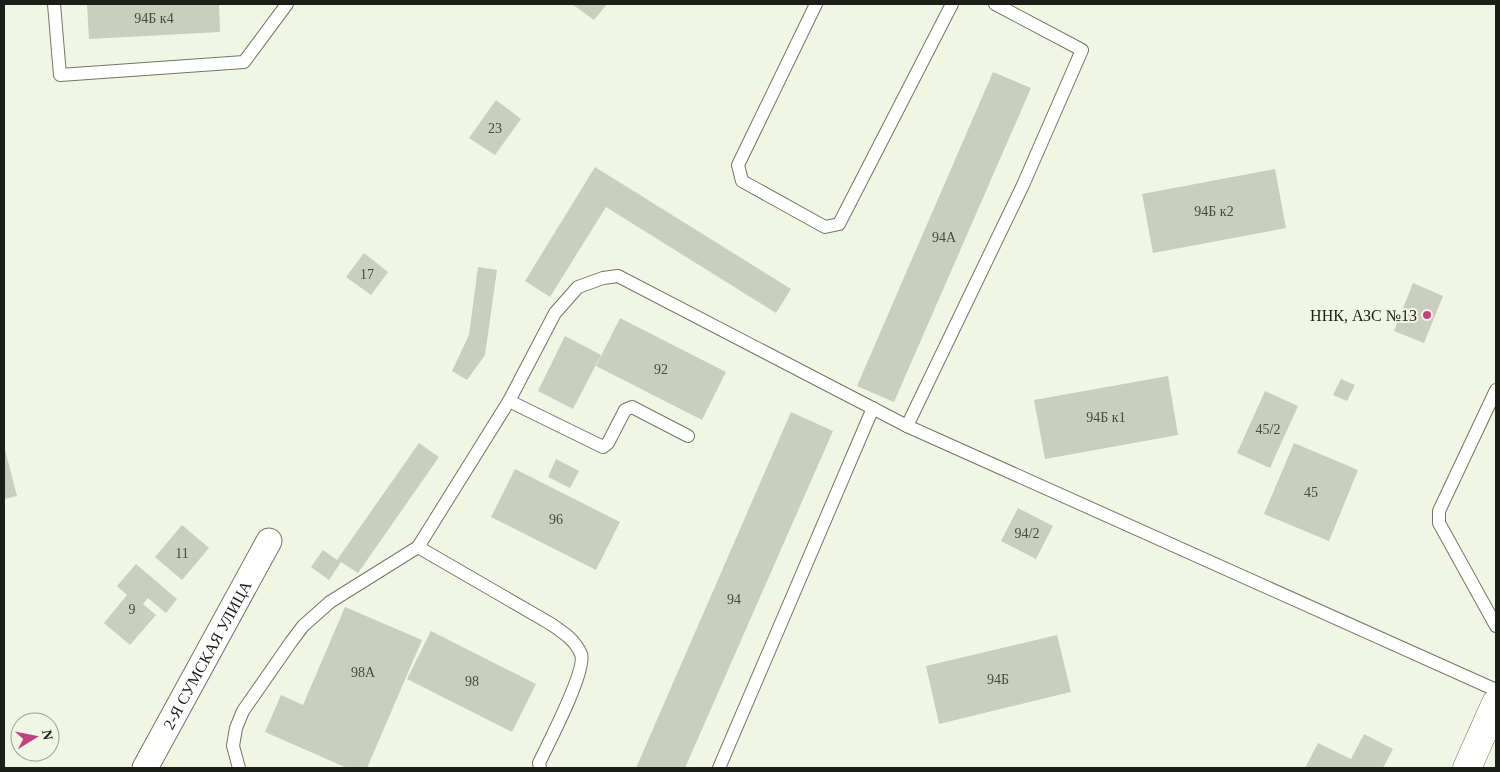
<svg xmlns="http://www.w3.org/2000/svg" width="1500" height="772" font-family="Georgia,serif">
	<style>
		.building { fill: #c9cebd }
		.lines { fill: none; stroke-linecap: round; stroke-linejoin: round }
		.lane-casing { stroke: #727667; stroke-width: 14 }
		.street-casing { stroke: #727667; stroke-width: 27 }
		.secondary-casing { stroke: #727667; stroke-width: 29 }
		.lane { stroke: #fff; stroke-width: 12 }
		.street { stroke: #fff; stroke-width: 25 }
		.secondary { stroke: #fff; stroke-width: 28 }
		.poi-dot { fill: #c54082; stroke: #f1f6e4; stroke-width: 2 }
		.labels { text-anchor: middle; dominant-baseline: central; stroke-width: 4; stroke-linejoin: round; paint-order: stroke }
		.number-label { font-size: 14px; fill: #474a41 }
		.poi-label { font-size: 16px; fill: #1c1e18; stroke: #f1f6e4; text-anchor: end }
		.street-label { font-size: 16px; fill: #1c1e18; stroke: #f1f6e4 }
	</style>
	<rect width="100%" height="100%" fill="#f1f6e4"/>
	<g class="building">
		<path d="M87,4H219L220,32L89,39Z"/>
		<path d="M572,4H607L594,20Z"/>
		<path d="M993,72L1031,88L894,402L857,386Z"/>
		<path d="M496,100L521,119L495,155L469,138Z"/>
		<path d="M595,167L791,289L776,313L606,207L550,297L525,281Z"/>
		<path d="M1275,169L1286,228L1153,253L1142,194Z"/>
		<path d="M364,253L388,272L371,295L346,277Z"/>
		<path d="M478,267L497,270L485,355L467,380L452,371L469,335Z"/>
		<path d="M1413,283L1443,296L1424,343L1394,331Z"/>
		<path d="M620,318L726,372L702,420L596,366Z"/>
		<path d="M565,336L601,355L573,409L538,391Z"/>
		<path d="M1168,376L1178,435L1045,459L1034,400Z"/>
		<path d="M1341,379L1355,385L1347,401L1333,395Z"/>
		<path d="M1265,391L1298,406L1270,468L1237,453Z"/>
		<path d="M791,412L833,431L685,768H636Z"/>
		<path d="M419,443L439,457L358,573L341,562L329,580L311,567L323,550L337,560Z"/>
		<path d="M1294,443L1358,470L1329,541L1264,514Z"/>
		<path d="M4,446L17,496L4,499Z"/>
		<path d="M556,459L579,471L570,488L548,477Z"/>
		<path d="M515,469L620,522L596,570L491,517Z"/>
		<path d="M1018,508L1053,526L1036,559L1001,541Z"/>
		<path d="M182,525L209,548L182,580L155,557Z"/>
		<path d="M136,564L177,599L166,613L148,598L143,604L156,615L130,645L104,623L127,595L117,586Z"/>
		<path d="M345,607L422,640L367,768H347L265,732L281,695L303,705Z"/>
		<path d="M431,631L536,684L512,732L407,679Z"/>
		<path d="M1057,635L1071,692L939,724L926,666Z"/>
		<path d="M1364,734L1393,749L1383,768H1305L1318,743L1351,759Z"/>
	</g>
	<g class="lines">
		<defs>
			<g id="lane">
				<path d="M54,4L60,75L244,62L287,4"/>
				<path d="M816,4L738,165L742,181L825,227L839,224L952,4"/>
				<path d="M1496,390L1439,511V523L1496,626"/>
				<path d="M509,401L603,447L608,443L625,410L632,407L688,436"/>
				<path d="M907,426L1023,185L1082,50L995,4"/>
				<path d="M418,547L551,624C564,633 575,640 581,654C587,670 548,744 539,763L540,768"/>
				<path d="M239,768L233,746L236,728L243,711L291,642L303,626L330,602L418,547L509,401L555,313L578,287L603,278L618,276L907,426L1496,690"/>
				<path d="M719,768L873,408"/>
			</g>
			<g id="street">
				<path id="s1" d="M145,768L269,541"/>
			</g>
			<path id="secondary" d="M1467,768L1496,703"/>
		</defs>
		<use href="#lane" class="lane-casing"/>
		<use href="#street" class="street-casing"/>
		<use href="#secondary" class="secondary-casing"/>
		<use href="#lane" class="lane"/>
		<use href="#street" class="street"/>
		<use href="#secondary" class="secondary"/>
	</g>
	<circle class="poi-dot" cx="1427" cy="315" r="5"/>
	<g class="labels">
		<g class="number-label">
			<text x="154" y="18">94Б к4</text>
			<text x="495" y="128">23</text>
			<text x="1214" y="211">94Б к2</text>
			<text x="944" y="237">94А</text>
			<text x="367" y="274">17</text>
			<text x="661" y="369">92</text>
			<text x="1106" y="417">94Б к1</text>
			<text x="1268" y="429">45/2</text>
			<text x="1311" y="492">45</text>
			<text x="556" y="519">96</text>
			<text x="1027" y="533">94/2</text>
			<text x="182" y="553">11</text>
			<text x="734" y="599">94</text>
			<text x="132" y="609">9</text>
			<text x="363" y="672">98А</text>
			<text x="998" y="679">94Б</text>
			<text x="472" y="681">98</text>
		</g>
		<g class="poi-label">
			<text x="1417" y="315">ННК, АЗС №13</text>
		</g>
		<g class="street-label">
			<text stroke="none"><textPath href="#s1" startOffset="129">2-Я СУМСКАЯ УЛИЦА</textPath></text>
		</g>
	</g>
	<rect width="1500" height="772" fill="none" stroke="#1c1e18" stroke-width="10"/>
	<g transform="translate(35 737) rotate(80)"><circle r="24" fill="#f1f6e4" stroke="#9ca092"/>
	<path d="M0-4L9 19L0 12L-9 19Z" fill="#c54082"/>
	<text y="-8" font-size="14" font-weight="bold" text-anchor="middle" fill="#1c1e18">N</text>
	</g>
</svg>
